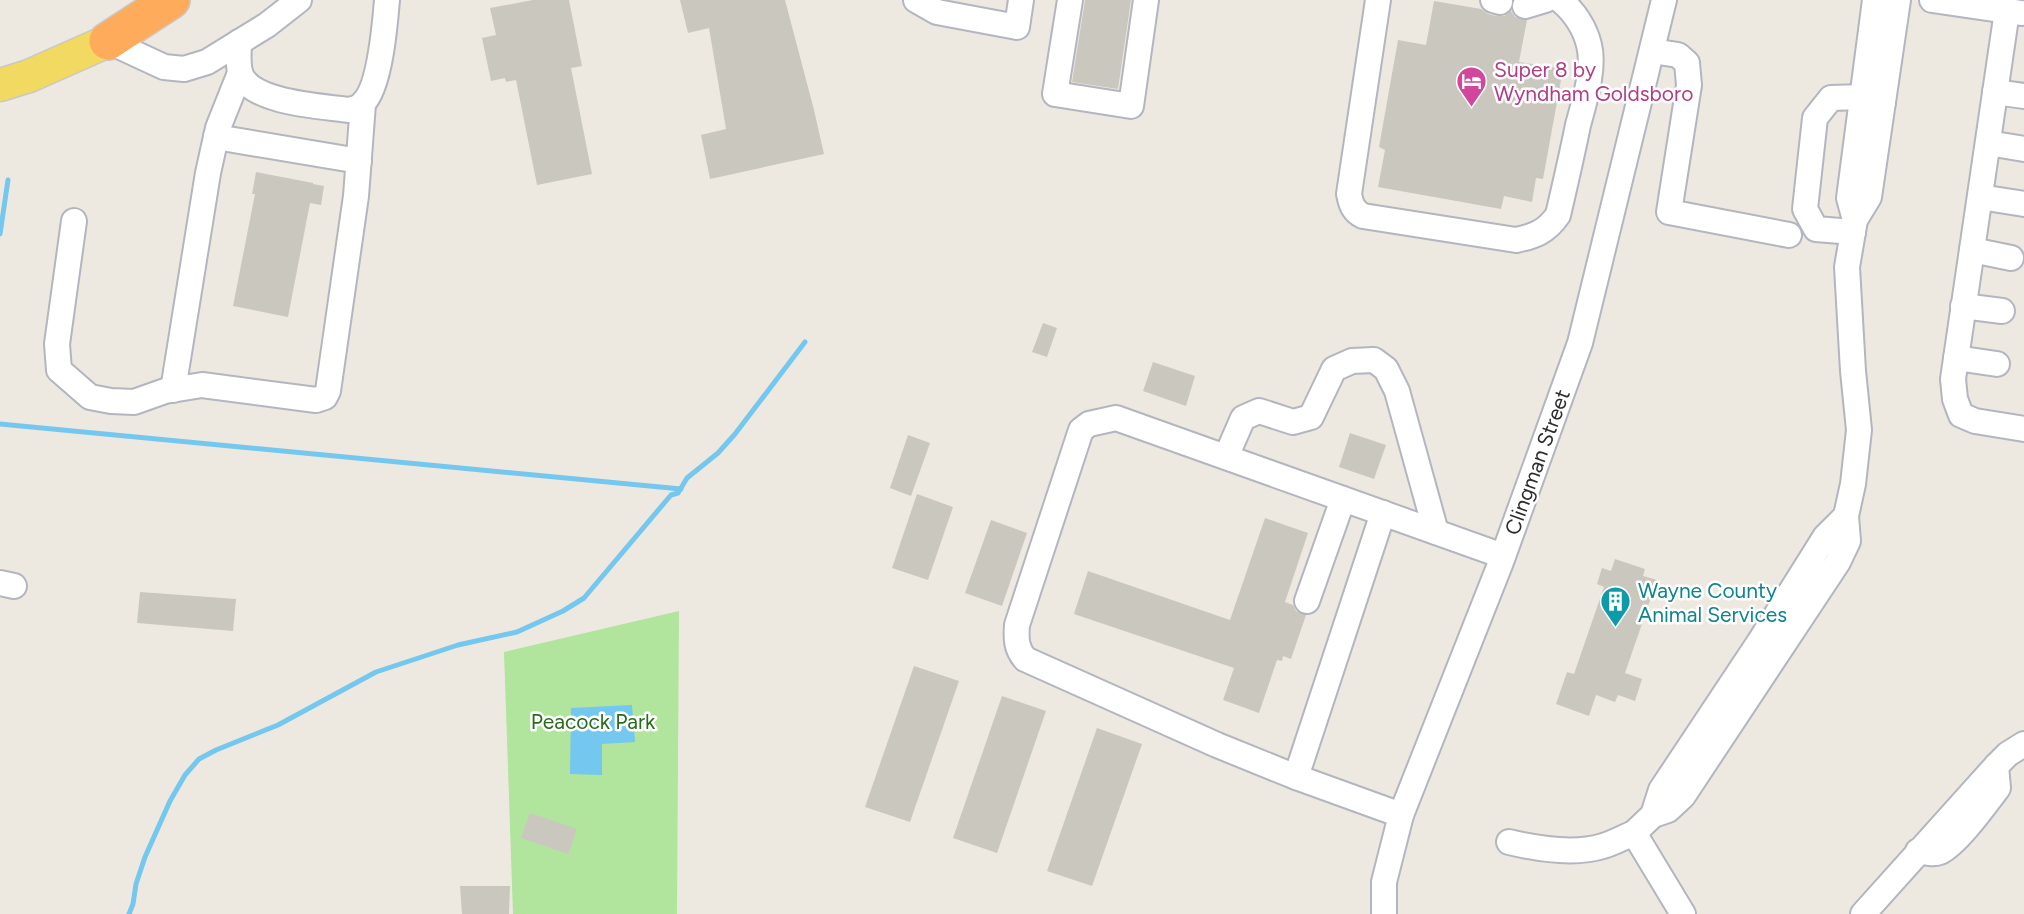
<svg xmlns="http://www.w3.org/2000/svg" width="2024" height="914" font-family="Figtree,sans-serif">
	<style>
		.green { fill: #b1e49d }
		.water { fill: #74c7ef }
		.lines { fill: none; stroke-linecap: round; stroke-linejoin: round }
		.stream { stroke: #74c7ef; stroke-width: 5 }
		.building { fill: #cac7be }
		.minor-casing { stroke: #b3b5c0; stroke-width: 28 }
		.major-casing { stroke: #c8c8c8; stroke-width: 35 }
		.highway-casing { stroke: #c8c8c8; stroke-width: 40 }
		.minor { stroke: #fff; stroke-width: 24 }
		.major { stroke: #f1d962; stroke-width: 32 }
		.highway { stroke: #feac5b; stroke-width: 37 }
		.labels { text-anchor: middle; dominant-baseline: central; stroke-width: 5; stroke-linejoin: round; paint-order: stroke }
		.hotel-label { font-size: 21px; fill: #b23c85; stroke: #fff; text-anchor: start }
		.street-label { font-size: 21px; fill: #2d2d2d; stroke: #fff }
		.culture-label { font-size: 21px; fill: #0d838f; stroke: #fff; text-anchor: start }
		.park-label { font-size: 21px; fill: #276c1b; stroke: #fff }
	</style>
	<rect width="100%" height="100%" fill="#eee9e0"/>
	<path class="green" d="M679,611L677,914H513L504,652Z"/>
	<path class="water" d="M632,705L635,742L602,744V775L570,774L571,708Z"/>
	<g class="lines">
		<g class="stream">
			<path d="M0,234L8,180"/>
			<path d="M0,424L681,489"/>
			<path d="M129,914L133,904L136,884L145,857L170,801L185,775L199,759L216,750L278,725L376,672L458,645L517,632L563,611L584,598L671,495L678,493L687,478L718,453L735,434L805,342"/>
		</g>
	</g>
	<g class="building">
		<path d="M533,0H569L582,66L571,68L592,174L537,185L516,80L506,82L505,78L491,81L482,38L496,35L490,8Z"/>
		<path d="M680,0H785L814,110L824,154L710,179L701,135L726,129L709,28L688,33Z"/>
		<path d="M1085,0H1131L1118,89L1072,82Z"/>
		<path d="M1434,1L1481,9L1488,14L1496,16H1504L1511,11L1515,17L1527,20L1519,62L1563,69L1543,179L1536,178L1532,202L1504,196L1501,209L1378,187L1385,150L1379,147L1398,40L1426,45Z"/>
		<path d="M256,172L313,183V184L324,186L321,205L310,203L288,317L233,306L255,194H252Z"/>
		<path d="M1043,323L1057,328L1047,357L1032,352Z"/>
		<path d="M1153,362L1195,376L1186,406L1143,391Z"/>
		<path d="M1350,433L1386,445L1374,479L1339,467Z"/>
		<path d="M908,435L930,443L911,496L890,488Z"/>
		<path d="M917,494L953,507L928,580L892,568Z"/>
		<path d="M1265,518L1308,533L1285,602L1293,605L1296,611L1306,615L1291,659L1283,656L1282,661L1277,660L1259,713L1223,700L1234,668L1074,614L1088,571L1230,620Z"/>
		<path d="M991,520L1027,533L1002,606L965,593Z"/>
		<path d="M1615,559L1645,569L1643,576L1657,580L1625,673L1642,679L1635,701L1618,695L1615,702L1596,695L1589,716L1556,704L1567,672L1574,674L1604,587L1597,584L1602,568L1611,571Z"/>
		<path d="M140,592L236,599L233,631L137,623Z"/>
		<path d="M914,666L959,681L910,822L865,807Z"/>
		<path d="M1002,696L1046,711L997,853L953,838Z"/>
		<path d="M1097,728L1142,744L1092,886L1047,871Z"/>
		<path d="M530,813L577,829L568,854L521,838Z"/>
		<path d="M460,886H510L509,914H462Z"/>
	</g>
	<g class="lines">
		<defs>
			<g id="minor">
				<path d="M916,0L937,12L1017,27L1021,0"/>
				<path d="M1070,0L1055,94L1131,106L1146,0"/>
				<path d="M1378,0L1349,194C1351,204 1353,211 1363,216L1516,240C1535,236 1546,232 1558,215C1565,185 1572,155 1578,125C1584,103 1595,68 1589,45C1585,28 1574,11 1560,0"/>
				<path d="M1493,0L1500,2"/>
				<path d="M1932,0L2021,13"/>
				<path d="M1525,6L1545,0"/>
				<path d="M2007,11L1953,379L1955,399L1961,415L1975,421L2024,429"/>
				<path d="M108,41L164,67L184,69L207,62L267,25L299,0"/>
				<path d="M239,42C239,52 237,65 241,75C253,103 321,106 348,110C354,109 359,108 363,103C380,87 385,24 387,0"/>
				<path d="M1652,51L1678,55L1687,63L1689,85L1669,212L1789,235"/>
				<path d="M1995,92L2024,96"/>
				<path d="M216,137L359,161"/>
				<path d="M1988,143L2024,149"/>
				<path d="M1980,197L2024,204"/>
				<path d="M1855,220L1849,198L1875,0"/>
				<path d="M74,221L57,344L59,370L90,397L111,401L134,402L165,391L202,385L316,400L325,397L328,391L356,196L363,104"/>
				<path d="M1853,232L1816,229L1805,209L1815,118L1831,98L1862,97L1883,102"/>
				<path d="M1972,250L2011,258"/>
				<path d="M1963,306L2002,311"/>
				<path d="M1956,358L1997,364"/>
				<path d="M173,390L208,173L218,128L240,73"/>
				<path d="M1226,457L1243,418L1259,411L1293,422L1311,417L1334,369L1352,361L1374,360L1386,369L1397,391L1436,532"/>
				<path d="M1846,516L1853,484L1859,430L1853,371L1847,267L1855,220L1869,197L1898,0"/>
				<path d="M0,583L14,586"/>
				<path d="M1307,601L1343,499"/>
				<path d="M1296,777L1383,513"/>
				<path d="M1401,815L1296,777L1217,745L1025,659C1016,648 1016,639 1017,625L1081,430L1089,424L1116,418L1503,556"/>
				<path d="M1634,833L1653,815L1661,790L1760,641L1825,537L1846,516L1848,541L1838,562L1683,796L1668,810L1653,815"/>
				<path d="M1509,842C1538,849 1574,855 1603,846C1614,843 1624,837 1634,833L1683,914"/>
				<path d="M1918,851C1925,852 1933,855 1940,852C1958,843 1985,805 1998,788L1996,766"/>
				<path d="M1384,914V882L1401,815L1501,562L1580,343L1664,0"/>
				<path d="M1863,914L1996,766L2008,754L2024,744"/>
			</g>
			<path id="major" d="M0,85L29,76L108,41"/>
			<path id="highway" d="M108,41L171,0"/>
		</defs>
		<use href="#minor" class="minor-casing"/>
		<use href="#major" class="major-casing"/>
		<use href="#highway" class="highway-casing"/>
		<use href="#minor" class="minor"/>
		<use href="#major" class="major"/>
		<use href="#highway" class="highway"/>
	</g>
	<defs>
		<symbol id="hotel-pin" viewBox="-11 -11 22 30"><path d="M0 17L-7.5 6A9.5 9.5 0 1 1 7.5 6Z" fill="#d1479c" stroke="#fff"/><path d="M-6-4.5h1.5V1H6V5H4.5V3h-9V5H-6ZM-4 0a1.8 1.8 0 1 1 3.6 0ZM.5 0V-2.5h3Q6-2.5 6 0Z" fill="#fff"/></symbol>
		<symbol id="building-pin" viewBox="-11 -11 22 30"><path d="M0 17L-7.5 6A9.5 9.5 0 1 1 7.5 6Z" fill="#0f9aa8" stroke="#fff"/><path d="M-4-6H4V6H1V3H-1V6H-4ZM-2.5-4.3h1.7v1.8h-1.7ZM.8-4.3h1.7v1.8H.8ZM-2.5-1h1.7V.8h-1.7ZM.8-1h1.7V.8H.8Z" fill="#fff"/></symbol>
	</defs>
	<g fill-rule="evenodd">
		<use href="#hotel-pin" x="1454" y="64" width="35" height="47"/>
		<use href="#building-pin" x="1598" y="584" width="35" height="47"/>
	</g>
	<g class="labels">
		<g class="hotel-label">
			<text x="1494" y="69">Super 8 by<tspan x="1494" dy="24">Wyndham Goldsboro</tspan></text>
		</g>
		<g class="street-label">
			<text transform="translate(1537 462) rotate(-70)">Clingman Street</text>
		</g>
		<g class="culture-label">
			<text x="1638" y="590">Wayne County<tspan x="1638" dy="24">Animal Services</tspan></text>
		</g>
		<g class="park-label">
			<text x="593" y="721">Peacock Park</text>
		</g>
	</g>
</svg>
